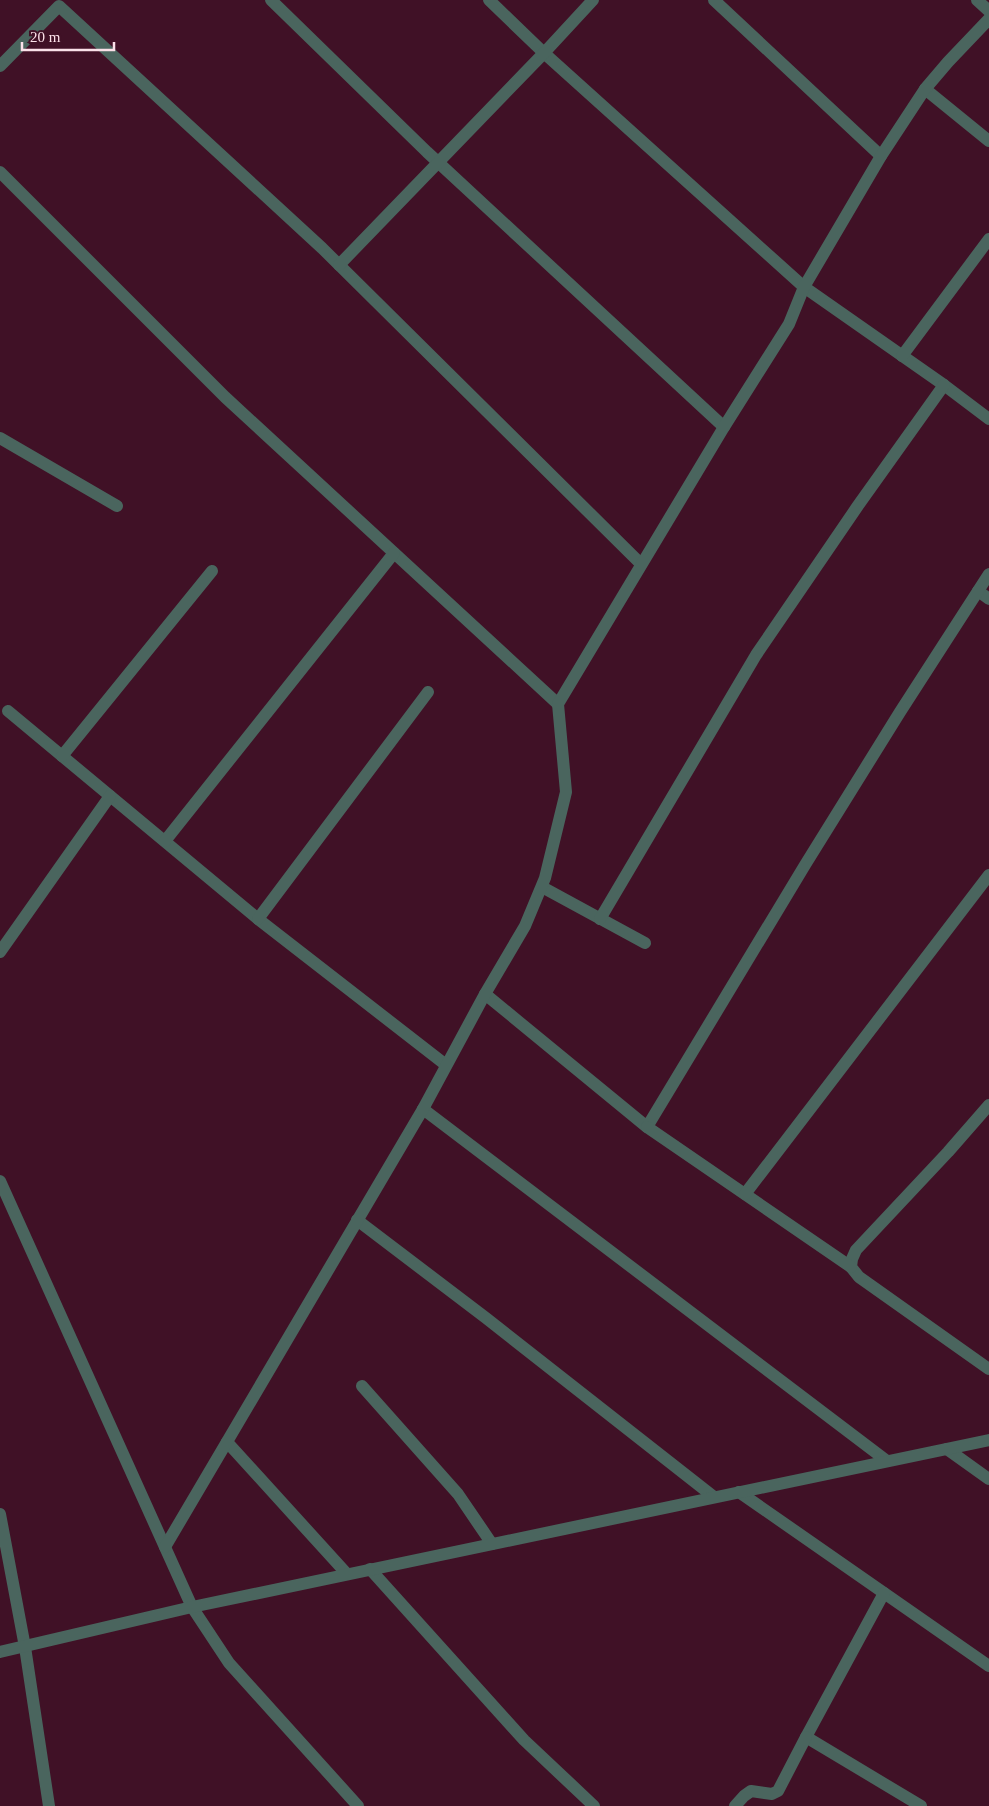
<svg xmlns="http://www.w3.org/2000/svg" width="989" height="1806" font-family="'Times New Roman',serif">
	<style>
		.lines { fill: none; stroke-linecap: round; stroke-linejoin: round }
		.minor { stroke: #4a655e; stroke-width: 12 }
	</style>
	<rect width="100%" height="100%" fill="#401126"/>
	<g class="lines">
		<g class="minor">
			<path d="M271,0L427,152L724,427"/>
			<path d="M489,0L544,53L804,287L944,385L989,419"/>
			<path d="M714,0L881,156"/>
			<path d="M977,0L989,11"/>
			<path d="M0,66L59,6L322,248L641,564"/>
			<path d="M925,89L989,141"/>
			<path d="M0,172L225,397L558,704"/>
			<path d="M339,265L544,53L593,0"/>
			<path d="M902,356L989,239"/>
			<path d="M0,438L117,506"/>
			<path d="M978,591L989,599"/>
			<path d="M8,711L258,919L446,1065"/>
			<path d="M62,756L212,571"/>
			<path d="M165,841L394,553"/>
			<path d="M542,887L645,943"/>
			<path d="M258,919L428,692"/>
			<path d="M600,919L756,655L857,507L944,385"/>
			<path d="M0,952L110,796"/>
			<path d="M485,994L647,1127L805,865L900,712L989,574"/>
			<path d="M989,1105L948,1152L856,1250L852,1259L851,1267L859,1277L989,1369"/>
			<path d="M423,1109L887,1461"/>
			<path d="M647,1127L851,1267"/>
			<path d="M0,1181L192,1607L229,1663L358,1806"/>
			<path d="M745,1194L989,875"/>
			<path d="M357,1220L486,1318L714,1497"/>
			<path d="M362,1386L458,1494L492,1544"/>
			<path d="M227,1442L347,1574"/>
			<path d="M947,1449L989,1479"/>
			<path d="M739,1492L989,1666"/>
			<path d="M0,1514L25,1647L49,1806"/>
			<path d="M165,1547L423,1109L485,994L525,926L545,878L566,792L558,704L724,427L789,324L804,287L881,156L925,89L948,62L989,19"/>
			<path d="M370,1569L524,1740L594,1806"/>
			<path d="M884,1593L806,1737L921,1806"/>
			<path d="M0,1652L192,1607L989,1440"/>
			<path d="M735,1806L744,1796L751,1791L772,1794L778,1791L806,1737"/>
		</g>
	</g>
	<path d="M22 42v8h92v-8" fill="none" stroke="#fbe1e9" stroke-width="2.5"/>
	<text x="30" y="42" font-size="15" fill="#fbe1e9" stroke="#401126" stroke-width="4" paint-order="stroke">20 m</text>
</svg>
